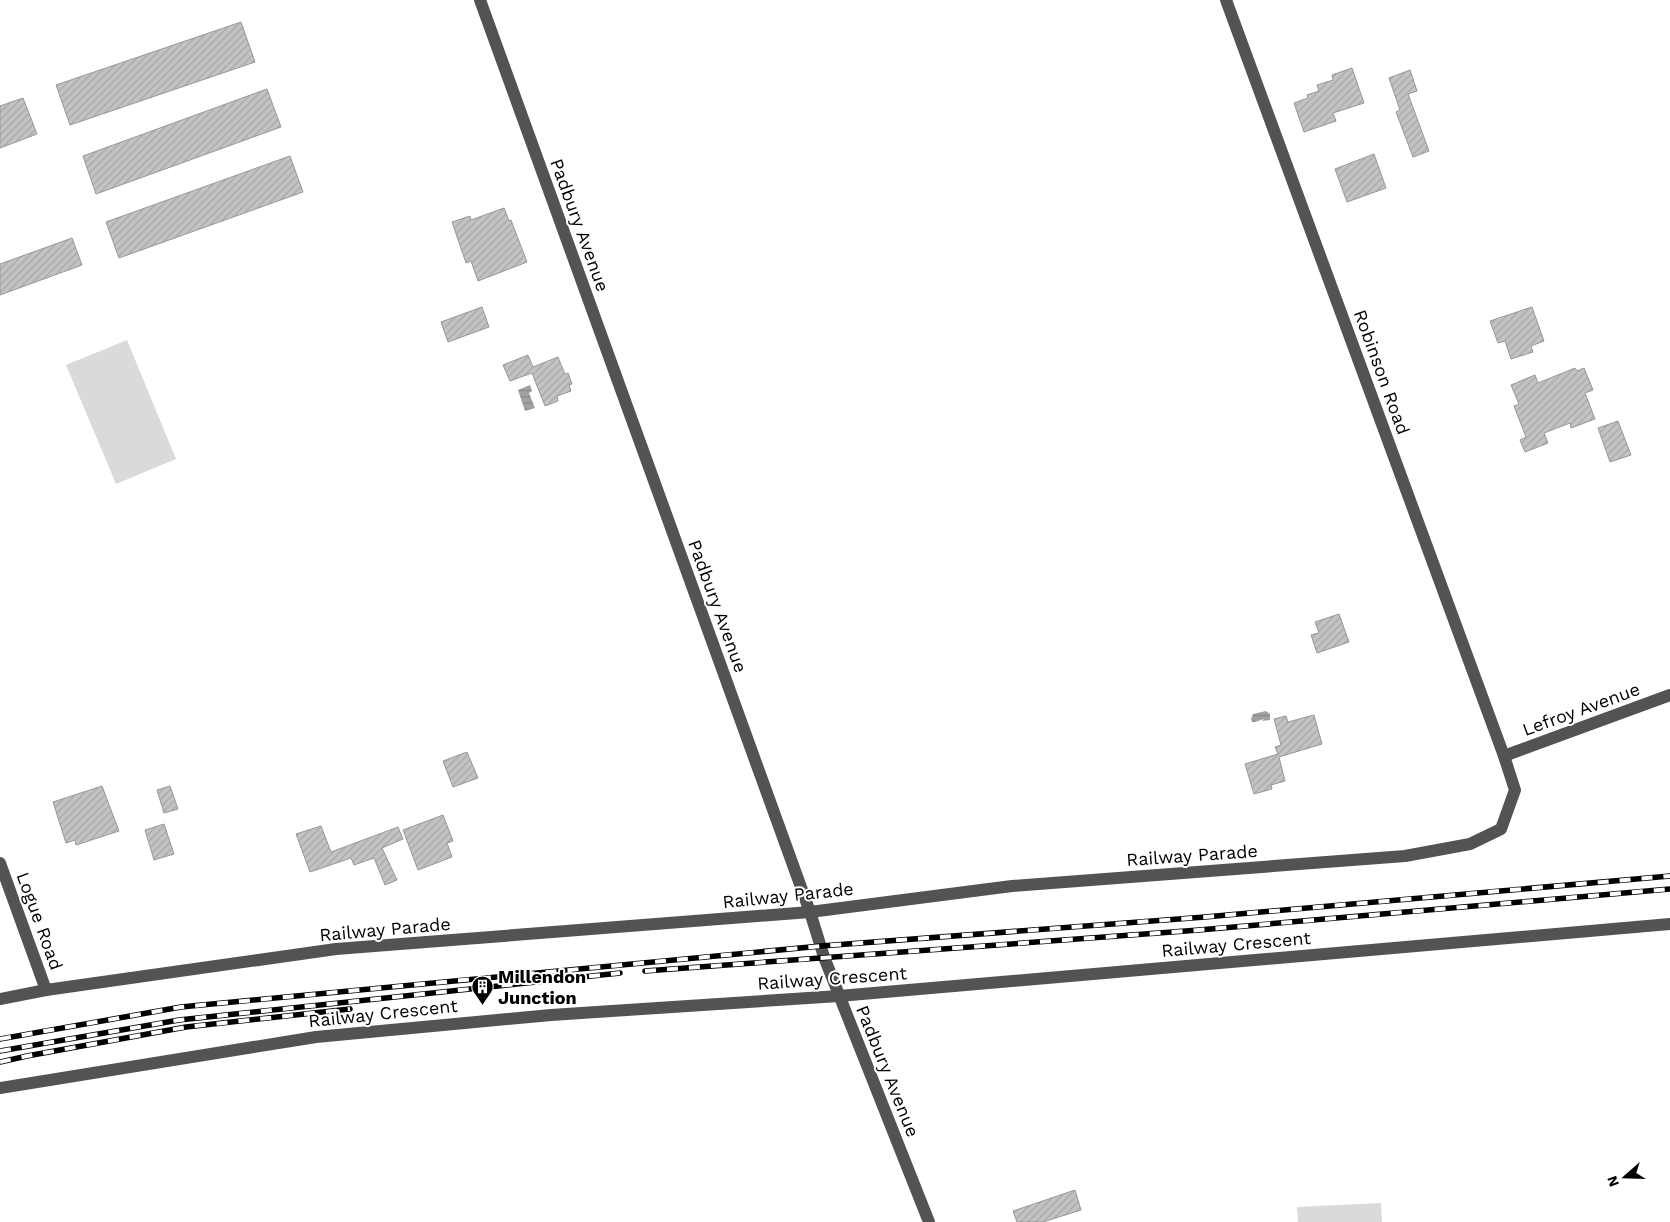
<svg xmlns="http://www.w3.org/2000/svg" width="1670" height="1222" font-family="'Work Sans',sans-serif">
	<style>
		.pitch { fill: #dadada }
		.water { fill: url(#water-rules) }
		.building { fill: url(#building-hatch); stroke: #979797 }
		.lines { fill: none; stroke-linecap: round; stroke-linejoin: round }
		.minor { stroke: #535353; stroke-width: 12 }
		.rail-casing { stroke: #000; stroke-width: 5.5 }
		.rail { stroke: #fff; stroke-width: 4; stroke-dasharray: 11; stroke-linecap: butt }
		.labels { text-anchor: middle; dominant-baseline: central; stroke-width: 4; stroke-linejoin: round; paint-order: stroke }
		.street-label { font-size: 18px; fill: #000; stroke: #fff }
		.poi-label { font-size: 18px; font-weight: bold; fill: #000; stroke: #fff; text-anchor: start }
	</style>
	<defs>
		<pattern id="water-rules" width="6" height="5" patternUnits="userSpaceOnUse" patternTransform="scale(1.25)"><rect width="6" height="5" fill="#a1a1a1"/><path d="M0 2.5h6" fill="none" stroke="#898989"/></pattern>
		<pattern id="building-hatch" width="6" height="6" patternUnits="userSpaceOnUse" patternTransform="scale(1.25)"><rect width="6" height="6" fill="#c3c3c3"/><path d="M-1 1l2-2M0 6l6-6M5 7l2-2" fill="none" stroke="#a6a6a6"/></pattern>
	</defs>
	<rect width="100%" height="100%" fill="#fff"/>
	<g class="pitch">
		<path d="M127,340L176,459L116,484L66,365Z"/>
		<path d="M1381,1203L1382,1222H1298L1297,1207Z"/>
	</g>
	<g class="water">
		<path d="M530,385L532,391L529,393L535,408L525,411L518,390Z"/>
		<path d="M1266,711L1270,714V720L1262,721L1264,719L1255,722H1252L1251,719L1253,714Z"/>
	</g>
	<g class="building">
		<path d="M241,22L255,62L70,125L56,85Z"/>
		<path d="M1352,68L1364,103L1333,113L1336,121L1304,132L1294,103L1308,98L1307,95L1319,91L1317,85L1333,80L1332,75Z"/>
		<path d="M1410,70L1417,91L1408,94L1429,151L1413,157L1396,112L1400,110L1389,78Z"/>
		<path d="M267,89L281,127L96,194L83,156Z"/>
		<path d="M23,98L37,134L0,148V106Z"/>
		<path d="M1374,154L1386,188L1347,202L1335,169Z"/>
		<path d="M290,156L303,192L119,258L106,222Z"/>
		<path d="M504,208L509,221L511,220L527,262L478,281L471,261L466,263L452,222L470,216L471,220Z"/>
		<path d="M72,238L82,265L0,295V264Z"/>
		<path d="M482,307L489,327L448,342L441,322Z"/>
		<path d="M1532,307L1544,341L1531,346L1533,352L1511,359L1505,341L1498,343L1490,321Z"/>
		<path d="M528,355L533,367L558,357L565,374L568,373L572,384L569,385L571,391L557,396L558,401L545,406L532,373L510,381L503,365Z"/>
		<path d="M1575,368L1577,371L1584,368L1593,390L1585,393L1595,419L1571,428L1570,423L1544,433L1548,443L1525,452L1520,440L1526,437L1514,406L1519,404L1511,385L1535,375L1538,383Z"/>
		<path d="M1618,421L1631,455L1610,462L1598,428Z"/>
		<path d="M1339,614L1349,642L1317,653L1311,635L1319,633L1315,622Z"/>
		<path d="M1314,715L1322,744L1279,757L1285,781L1271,785L1272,789L1254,794L1245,764L1278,754L1275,747L1281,745L1274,719L1286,716L1288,722Z"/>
		<path d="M467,752L478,778L453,787L443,761Z"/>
		<path d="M102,786L119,831L76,845L75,840L66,843L53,802Z"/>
		<path d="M170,786L178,809L164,813L157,790Z"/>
		<path d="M443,815L453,841L447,843L452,857L418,870L403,830Z"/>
		<path d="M164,824L174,854L154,860L145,830Z"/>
		<path d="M321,826L331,852L398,827L403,839L382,848L397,880L385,885L374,858L354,865L351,858L310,872L296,834Z"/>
		<path d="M1075,1190L1081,1210L1043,1222H1017L1013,1211Z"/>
	</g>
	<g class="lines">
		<g class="minor">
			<path d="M480,0L810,912L824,957L929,1222"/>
			<path d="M1504,756L1670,695"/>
			<path d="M0,863L46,990"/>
			<path d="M0,999L46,990L336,949L810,912L1012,886L1405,856L1470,844L1501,829L1515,790L1504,756L1226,0"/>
			<path d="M0,1088L316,1037L551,1015L839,996L1670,924"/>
		</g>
		<defs>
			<g id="rail">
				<path d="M645,971L1199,930L1670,889"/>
				<path d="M0,1039L181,1007L821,946L1205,917L1670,876"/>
				<path d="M0,1051L179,1020L620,973"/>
				<path d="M0,1062L27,1056L186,1027L350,1009"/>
			</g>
		</defs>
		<use href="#rail" class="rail-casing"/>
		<use href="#rail" class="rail"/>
	</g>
	<defs>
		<symbol id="building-pin" viewBox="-11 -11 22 30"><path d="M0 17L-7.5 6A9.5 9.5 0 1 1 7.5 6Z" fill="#000" stroke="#fff"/><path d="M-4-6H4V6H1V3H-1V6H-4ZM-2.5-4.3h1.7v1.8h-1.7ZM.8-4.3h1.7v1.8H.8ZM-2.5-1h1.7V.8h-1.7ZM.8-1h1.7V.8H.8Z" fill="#fff"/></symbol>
	</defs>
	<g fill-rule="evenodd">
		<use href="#building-pin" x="470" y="974" width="25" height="34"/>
	</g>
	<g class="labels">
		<g class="street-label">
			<text transform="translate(580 225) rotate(70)">Padbury Avenue</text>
			<text transform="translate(1382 372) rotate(70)">Robinson Road</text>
			<text transform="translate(718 606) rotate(70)">Padbury Avenue</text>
			<text transform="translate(1581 709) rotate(-20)">Lefroy Avenue</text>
			<text transform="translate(1192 855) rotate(-4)">Railway Parade</text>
			<text transform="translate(788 895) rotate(-6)">Railway Parade</text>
			<text transform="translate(40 921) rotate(70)">Logue Road</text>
			<text transform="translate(385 929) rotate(-5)">Railway Parade</text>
			<text transform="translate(1236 944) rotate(-5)">Railway Crescent</text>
			<text transform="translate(832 978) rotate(-4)">Railway Crescent</text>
			<text transform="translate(383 1013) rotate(-6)">Railway Crescent</text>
			<text transform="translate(888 1071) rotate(68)">Padbury Avenue</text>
		</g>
		<g class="poi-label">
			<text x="498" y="976">Millendon<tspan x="498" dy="21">Junction</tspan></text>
		</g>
	</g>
	<g transform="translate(1625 1177) rotate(250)" stroke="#ffffff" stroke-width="4" paint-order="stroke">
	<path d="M0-4L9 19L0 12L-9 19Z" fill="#000000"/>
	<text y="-8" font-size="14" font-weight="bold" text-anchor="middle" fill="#000000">N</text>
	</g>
</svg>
